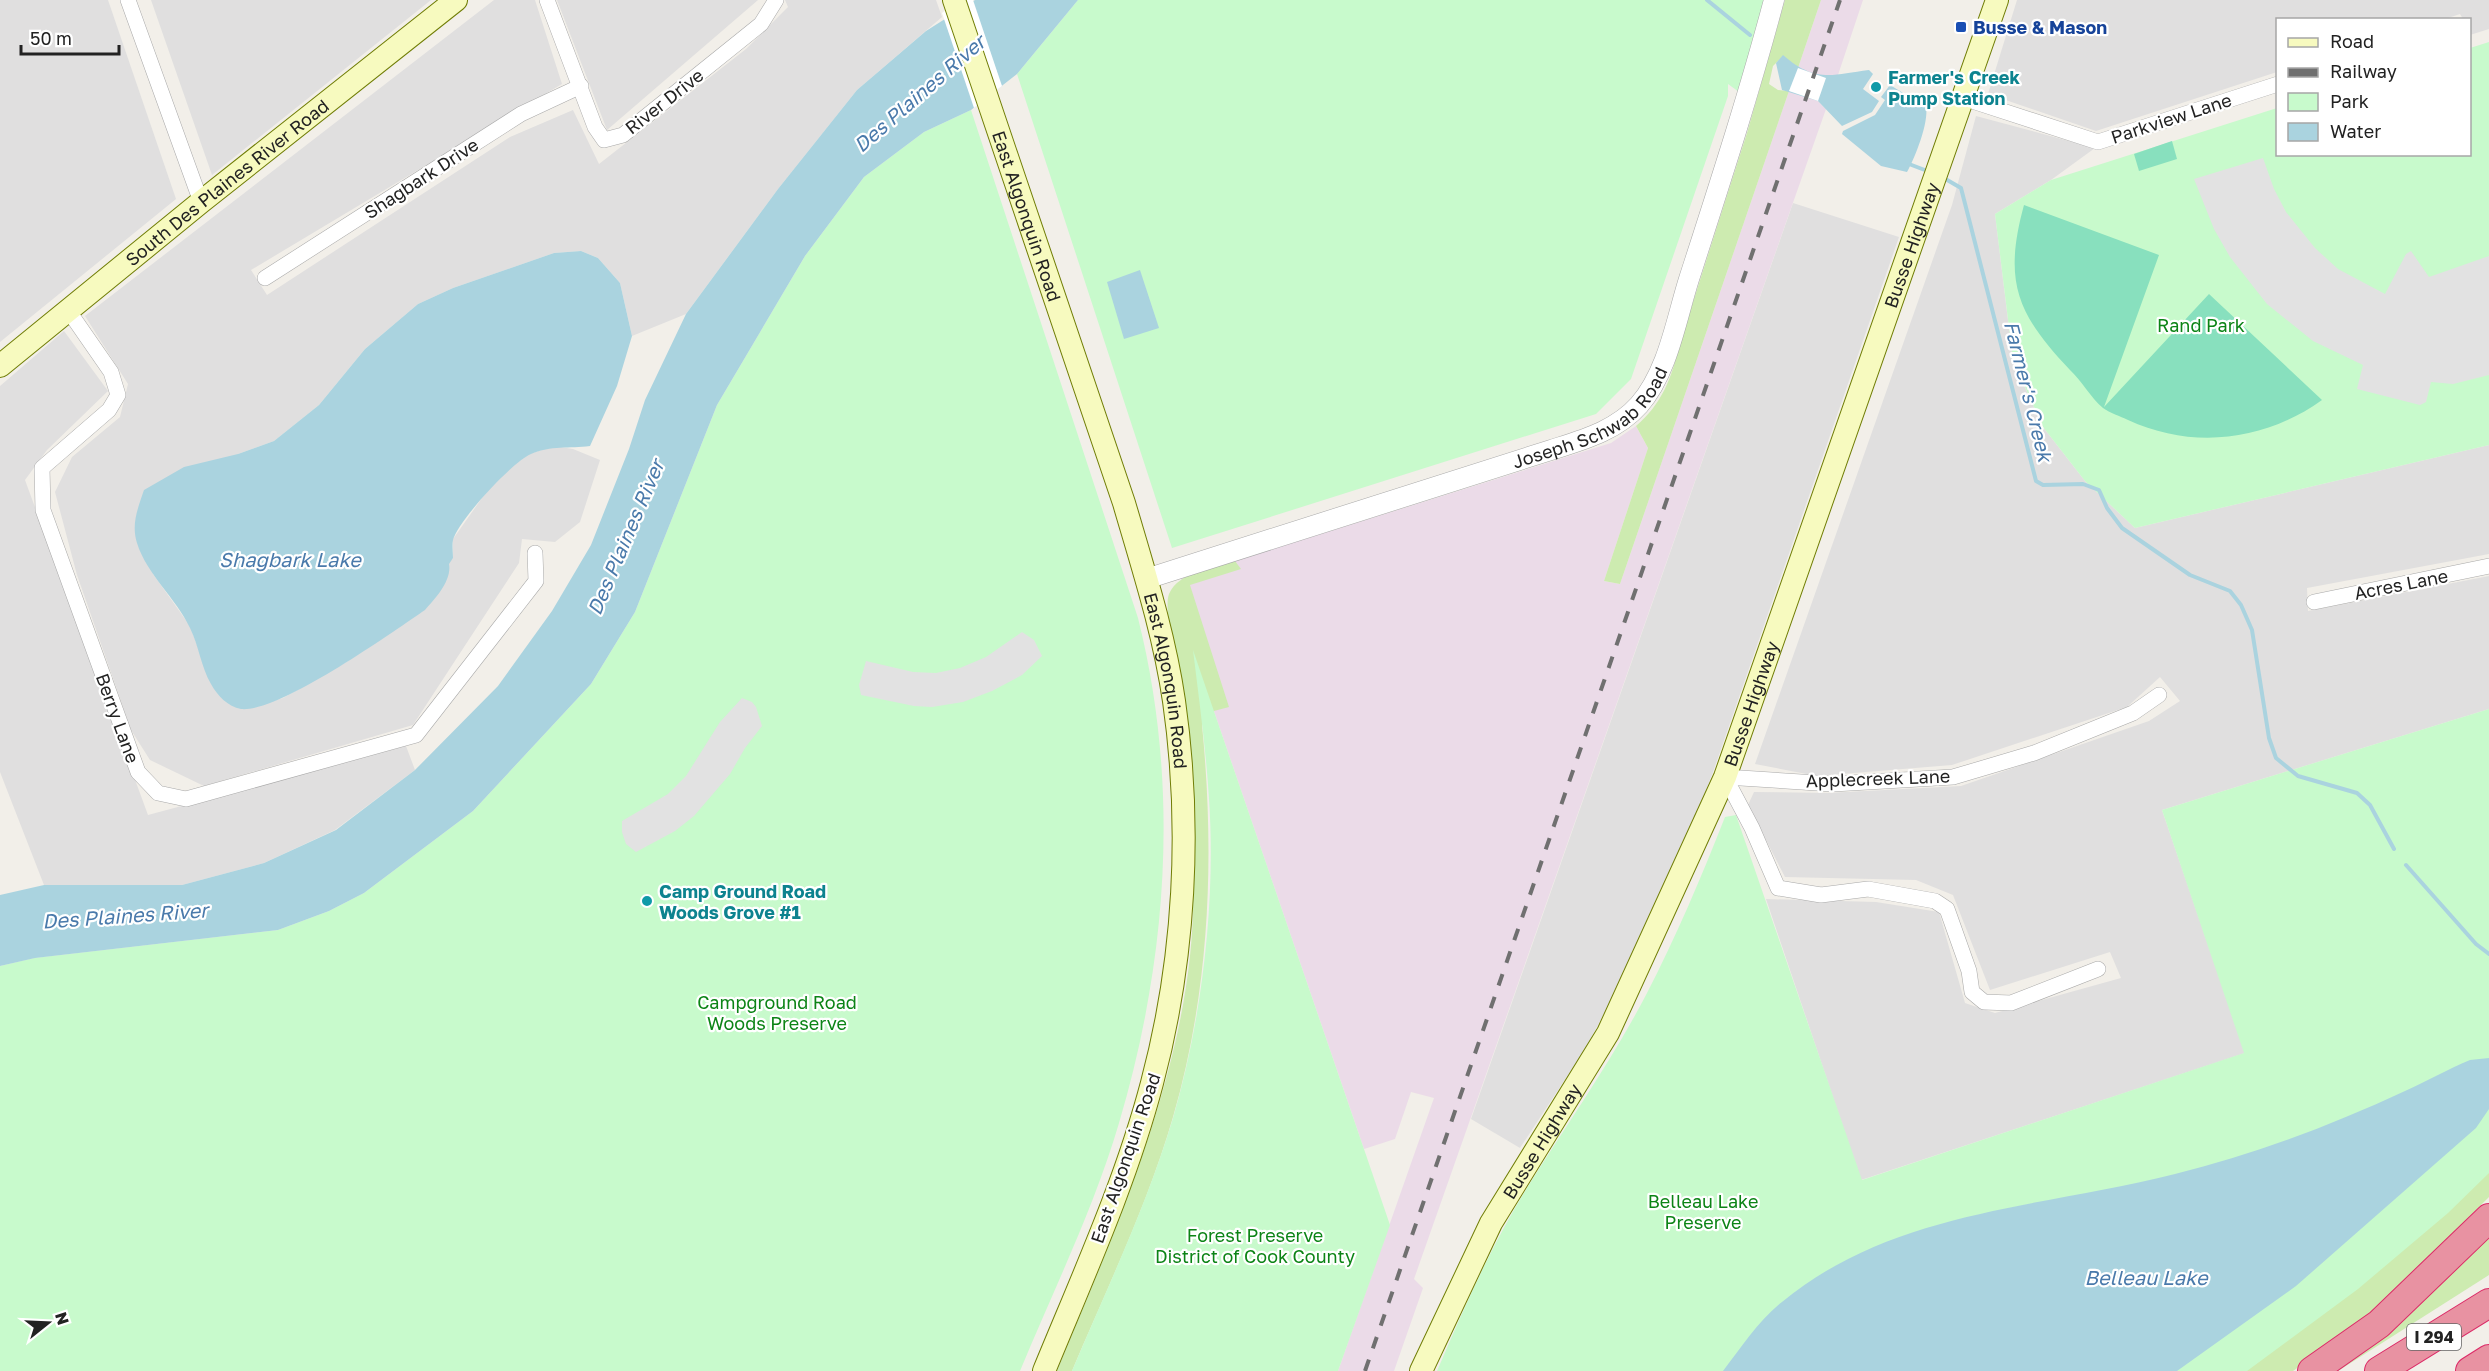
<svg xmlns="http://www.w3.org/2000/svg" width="2489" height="1371" font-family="'Golos Text',sans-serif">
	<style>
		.residential { fill: #e0dfdf }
		.industrial { fill: #ebdbe8 }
		.grass { fill: #cdebb0 }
		.park { fill: #c8facc }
		.pitch { fill: #88e0be }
		.parking { fill: #e2e2e2 }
		.water { fill: #aad3df }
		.pier { fill: #fff }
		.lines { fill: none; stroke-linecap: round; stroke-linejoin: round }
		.stream { stroke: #aad3df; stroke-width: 4 }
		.minor-casing { stroke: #a9a9a9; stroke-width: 16 }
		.tertiary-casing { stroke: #a9a9a9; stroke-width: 21 }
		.secondary-casing { stroke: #707d05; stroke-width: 24 }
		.motorway-casing { stroke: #dc2a67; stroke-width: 30 }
		.minor { stroke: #fff; stroke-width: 15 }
		.tertiary { stroke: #fff; stroke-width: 20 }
		.secondary { stroke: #f7fabf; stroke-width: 22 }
		.motorway { stroke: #e892a2; stroke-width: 28 }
		.rail { stroke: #707070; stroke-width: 4; stroke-dasharray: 12 12; stroke-linecap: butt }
		.transit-dot { fill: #1a4fb4; stroke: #fff; stroke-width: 2 }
		.culture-dot { fill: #0f9aa8; stroke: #fff; stroke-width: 2 }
		.labels { text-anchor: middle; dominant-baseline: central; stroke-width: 4.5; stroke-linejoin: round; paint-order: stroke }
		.shield { fill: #fff; stroke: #646464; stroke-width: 1.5 }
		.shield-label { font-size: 16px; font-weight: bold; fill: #222 }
		.transit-label { font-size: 18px; font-weight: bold; fill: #164399; stroke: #fff; text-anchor: start }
		.culture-label { font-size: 18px; font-weight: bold; fill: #0d838f; stroke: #fff; text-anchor: start }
		.street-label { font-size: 18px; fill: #222; stroke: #fff }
		.park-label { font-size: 18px; fill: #0c8416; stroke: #fff }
		.water-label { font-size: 20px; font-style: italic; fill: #4a7aab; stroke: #fff }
	</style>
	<rect width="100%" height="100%" fill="#f2efe9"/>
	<g class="residential">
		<path d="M0,0H108L176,199L0,342Z"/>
		<path d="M151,0H431L212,175Z"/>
		<path d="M494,0H535L562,84L251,270L267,295L510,137L573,110L599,164L746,49L788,7L785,0H936L942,17L857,90L778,189L686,314L632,336L620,283L598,258L581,251L554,253L453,288L418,304L365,349L319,405L274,441L238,454L153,574L190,626L211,683L243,709L283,698L348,661L453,558V539L489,488L512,466L529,454L554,446L573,449L600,460L580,522L555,542L522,539L519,563L413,725L204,786L150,760L131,730L77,575L55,492L72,457L120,417L128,384L85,316Z"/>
		<path d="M557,0H758L607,130Z"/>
		<path d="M2017,0H2489V29L2470,35V20L2463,19L2460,14L2442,20H2278L2277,72L2096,131L1988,94Z"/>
		<path d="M1976,116L2095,148L2051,180L1995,214L2013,361L2043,427L2085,481L2135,528L2489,445V554L2307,588L2308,611L2489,576V709L2162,810L2245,1053L1861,1180L1766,899L1876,902L1939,912L1965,1003L1995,1013L2121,978L2110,952L1990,990L1953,895L1916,880L1785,877L1748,805L1754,792L1827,793L1961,786L2149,721L2180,701L2160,677L2127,707L1952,765L1817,776L1755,764L1952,205Z"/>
		<path d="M1793,203L1899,237L1713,772L1657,916L1585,1049L1520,1148L1471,1119Z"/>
		<path d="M64,331L108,391L47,450L25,480L148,815L406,746L415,770L335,830L264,863L182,885H44L0,772V386Z"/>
	</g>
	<g class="industrial">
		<path d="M1821,0H1863L1838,75L1826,78L1798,68Z"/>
		<path d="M1789,91L1818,101L1826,109L1414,1279L1423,1288L1394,1371H1338L1434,1098L1411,1092L1395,1139L1364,1149L1193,650L1181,578L1611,443L1636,426L1648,448L1604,581L1620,584Z"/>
	</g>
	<g class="grass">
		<path d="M1785,0H1821L1798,68L1783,56L1773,66L1769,84L1778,90L1789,91L1620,584L1604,581L1648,448L1636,426C1661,405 1672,378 1679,346L1747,133Z"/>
		<path d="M1235,561L1241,569L1190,585L1229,707L1214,711L1202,725C1215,857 1210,989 1173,1117C1148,1204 1107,1288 1072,1371H1057C1118,1223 1197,1050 1193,886C1191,816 1191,744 1180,674C1177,656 1163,610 1169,594C1179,571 1214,568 1235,561Z"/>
		<path d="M2489,1109V1197L2371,1314L2293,1371H2177Z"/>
		<path d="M2489,1229V1275L2338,1371H2329Z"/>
	</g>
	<g class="park">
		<path d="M1078,0H1765L1739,92L1728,84V96L1631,379L1596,414L1172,548L1017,74Z"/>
		<path d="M2489,42V445L2135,528L2085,481L2043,427L2013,360L1995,214L2051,180L2277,108L2278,154H2470V48Z"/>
		<path d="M971,110L1138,618C1180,785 1168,958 1119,1123C1094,1208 1054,1289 1020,1371H0V966L34,958L278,930L329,911L364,893L473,811L591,684L635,612L717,405L805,256L864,177L924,132Z"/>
		<path d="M1193,650L1390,1225L1338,1371H1072C1107,1288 1147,1205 1173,1118C1202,1019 1216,902 1209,799C1206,749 1199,700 1193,650Z"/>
		<path d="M2489,709V1173L2448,1213L2358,1289L2247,1371H1437C1464,1308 1491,1246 1527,1188C1567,1124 1611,1062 1646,995C1676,937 1701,878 1725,817L1736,815L1862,1180L2244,1053L2162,810Z"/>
	</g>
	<g class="pitch">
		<path d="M2172,141L2177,159L2139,171L2134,154Z"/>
		<path d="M2024,205L2159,255L2104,407L2209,294L2322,400C2265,441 2193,450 2128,420C2120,416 2110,413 2103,408C2091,398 2082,381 2070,370C2017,314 2003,282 2024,205Z"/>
	</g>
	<g class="parking">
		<path d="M2263,158L2274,189L2286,212L2315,248L2338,269L2385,294L2406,254L2411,251L2429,277L2489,256V375L2453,384L2431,382L2426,402L2420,405L2357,389L2363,365L2313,341L2267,304L2230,257L2214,229L2194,179Z"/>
		<path d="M1022,632L1034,640L1042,656L1022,675L992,691L963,702L932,707L914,706L861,695L859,685L866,661L913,672L936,673L960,668L986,657Z"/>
		<path d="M742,698L752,702L756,707L762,726L745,748L730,774L694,816L675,831L636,852L626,844L622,832V821L668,794L686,776L720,722Z"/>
	</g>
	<g class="water">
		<path d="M975,0H1078L1017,74L971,110L924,132L864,177L805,256L717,405L635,612L591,684L473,811L364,893L329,911L278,930L35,958L0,966V895L44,885H182L264,863L336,830L415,770L498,686L552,611L591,545L629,449L645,400L686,314L778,189L857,90L926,31Z"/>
		<path d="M1783,55C1815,83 1831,75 1869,70L1873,74L1863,89L1879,101L1872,112L1842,126L1818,101L1782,90L1776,63Z"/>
		<path d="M1890,85L1926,107C1929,122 1915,158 1907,172L1881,166L1842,134L1843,131L1875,115L1885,100L1881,97Z"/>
		<path d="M581,251L598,258L620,283L632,336L617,386L590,446C569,449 551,445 531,454C512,462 458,521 453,540C452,545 453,553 453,558L449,564C452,580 436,598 425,610C391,633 279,713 241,709C228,707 217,695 211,684C201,667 199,646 190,628C176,598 147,575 137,543C131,524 138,508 144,490L184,467L238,454L274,441L319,405L365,349L418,304L453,288L554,253Z"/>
		<path d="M1140,270L1159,328L1124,339L1107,282Z"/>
		<path d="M2489,1058V1109L2476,1128L2296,1286L2177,1371H1723C1741,1348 1759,1320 1782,1302C1893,1210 2041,1208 2175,1174C2253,1155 2332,1125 2405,1091C2427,1081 2448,1069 2470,1060Z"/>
	</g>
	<g class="pier">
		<path d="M958,0H973L1002,86L974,108L942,13Z"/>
		<path d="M1798,68L1826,78L1818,101L1789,91Z"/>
	</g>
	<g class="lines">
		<g class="stream">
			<path d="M1707,0L1750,35"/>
			<path d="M1909,164L1930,172"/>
			<path d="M1942,177L1961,188L2036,481L2043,485L2083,484L2099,490L2107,508L2122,528L2190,575L2230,591L2241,605L2252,630L2269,738L2276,758L2298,776L2357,793L2370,805L2394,849"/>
			<path d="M2406,865L2476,944L2489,954"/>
		</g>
		<defs>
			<g id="minor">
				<path d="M128,0L201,202"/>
				<path d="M547,0L595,127L604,140L623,135L761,24L776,0"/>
				<path d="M1963,98L2098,142L2278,84"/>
				<path d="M265,278L521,114L581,86"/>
				<path d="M68,310L111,372L118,395L109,410L42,468L43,510L138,772L158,793L186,799L416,735L536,581L535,553"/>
				<path d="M2314,602L2489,566"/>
				<path d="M1725,777L1752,828L1778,888L1821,895L1868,889L1935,901L1947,909L1969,971L1972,992L1984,1002L2011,1003L2098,969"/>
				<path d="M1725,777L1833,784L1953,777L2034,753L2133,713L2159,695"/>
			</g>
			<g id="tertiary">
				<path id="s1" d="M1146,579L1551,450C1582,440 1616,431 1639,405C1668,372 1676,320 1689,279C1719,186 1749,94 1774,0"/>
			</g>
			<g id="secondary">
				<path id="s2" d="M954,0L1124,503C1143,568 1164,633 1174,701C1192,827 1185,959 1152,1083C1126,1182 1083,1276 1044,1371"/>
				<path id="s3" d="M0,366L201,202L456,0"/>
				<path id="s4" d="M1421,1371L1491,1223L1608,1033L1725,777L1997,0"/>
			</g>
			<g id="motorway">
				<path d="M2312,1371L2379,1324L2489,1218"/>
				<path d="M2379,1371L2489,1303"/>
				<path d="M2470,1371L2489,1359"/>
			</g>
		</defs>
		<use href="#minor" class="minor-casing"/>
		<use href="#tertiary" class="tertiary-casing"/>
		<use href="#secondary" class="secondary-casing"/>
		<use href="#motorway" class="motorway-casing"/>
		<use href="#minor" class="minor"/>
		<use href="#tertiary" class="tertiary"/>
		<use href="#secondary" class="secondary"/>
		<use href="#motorway" class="motorway"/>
		<path class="rail" d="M1365,1371L1840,0"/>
	</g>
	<rect class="transit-dot" x="1955" y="21" width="12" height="12" rx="3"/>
	<g class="culture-dot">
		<circle cx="1876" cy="87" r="6"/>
		<circle cx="647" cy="901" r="6"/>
	</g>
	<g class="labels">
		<rect class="shield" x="2407" y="1324" width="54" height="26" rx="4.5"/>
		<g class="shield-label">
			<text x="2434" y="1337">I 294</text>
		</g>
		<g class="transit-label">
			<text x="1973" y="27">Busse &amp; Mason</text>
		</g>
		<g class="culture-label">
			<text x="1888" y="77">Farmer's Creek<tspan x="1888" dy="21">Pump Station</tspan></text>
			<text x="659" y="891">Camp Ground Road<tspan x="659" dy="21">Woods Grove #1</tspan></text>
		</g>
		<g class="street-label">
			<text transform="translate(664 101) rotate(-38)">River Drive</text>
			<text transform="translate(2171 118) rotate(-18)">Parkview Lane</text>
			<text transform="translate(421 178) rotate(-33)">Shagbark Drive</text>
			<text stroke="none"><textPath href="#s3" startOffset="292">South Des Plaines River Road</textPath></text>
			<text stroke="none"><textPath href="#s2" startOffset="228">East Algonquin Road</textPath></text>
			<text stroke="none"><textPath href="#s4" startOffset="1232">Busse Highway</textPath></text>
			<text stroke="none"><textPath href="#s1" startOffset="477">Joseph Schwab Road</textPath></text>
			<text transform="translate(2401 584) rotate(-11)">Acres Lane</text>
			<text stroke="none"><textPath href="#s2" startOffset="714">East Algonquin Road</textPath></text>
			<text stroke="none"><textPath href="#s4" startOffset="746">Busse Highway</textPath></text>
			<text transform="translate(118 718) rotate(70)">Berry Lane</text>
			<text transform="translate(1878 778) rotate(-2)">Applecreek Lane</text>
			<text stroke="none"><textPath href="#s4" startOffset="260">Busse Highway</textPath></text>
			<text transform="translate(1125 1158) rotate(-71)">East Algonquin Road</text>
		</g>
		<g class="park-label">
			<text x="2201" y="325">Rand Park</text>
			<text x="777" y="1002">Campground Road<tspan x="777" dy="21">Woods Preserve</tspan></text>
			<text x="1703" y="1201">Belleau Lake<tspan x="1703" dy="21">Preserve</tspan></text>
			<text x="1255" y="1235">Forest Preserve<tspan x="1255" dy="21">District of Cook County</tspan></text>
		</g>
		<g class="water-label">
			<text transform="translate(919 93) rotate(-41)">Des Plaines River</text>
			<text transform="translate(2029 391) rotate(76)">Farmer's Creek</text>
			<text transform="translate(625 537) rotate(-67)">Des Plaines River</text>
			<text x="290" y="559">Shagbark Lake</text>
			<text transform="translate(125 915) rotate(-4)">Des Plaines River</text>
			<text x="2146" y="1277">Belleau Lake</text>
		</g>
	</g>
	<rect x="2276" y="18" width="195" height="138" fill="#ffffff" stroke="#a7a7a7" stroke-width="1.5"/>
	<rect x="2288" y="38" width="30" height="9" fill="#f7fabf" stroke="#a7a7a7" stroke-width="1.5"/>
	<text x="2330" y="48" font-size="18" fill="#222222">Road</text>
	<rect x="2288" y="68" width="30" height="9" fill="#707070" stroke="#a7a7a7" stroke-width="1.5"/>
	<text x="2330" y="78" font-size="18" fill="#222222">Railway</text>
	<rect x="2288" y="93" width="30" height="18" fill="#c8facc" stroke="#a7a7a7" stroke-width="1.5"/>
	<text x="2330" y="108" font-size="18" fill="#222222">Park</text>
	<rect x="2288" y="123" width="30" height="18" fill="#aad3df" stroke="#a7a7a7" stroke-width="1.5"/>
	<text x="2330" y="138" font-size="18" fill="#222222">Water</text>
	<g transform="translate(48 1323) rotate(72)" stroke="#ffffff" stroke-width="4.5" paint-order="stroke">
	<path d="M0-4.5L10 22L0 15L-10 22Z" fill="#222222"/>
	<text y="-9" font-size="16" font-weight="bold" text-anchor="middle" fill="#222222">N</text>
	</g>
	<path d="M21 45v9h98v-9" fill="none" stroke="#222222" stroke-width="3"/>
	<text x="30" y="45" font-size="18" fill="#222222" stroke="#ffffff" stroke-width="4.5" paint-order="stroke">50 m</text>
</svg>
